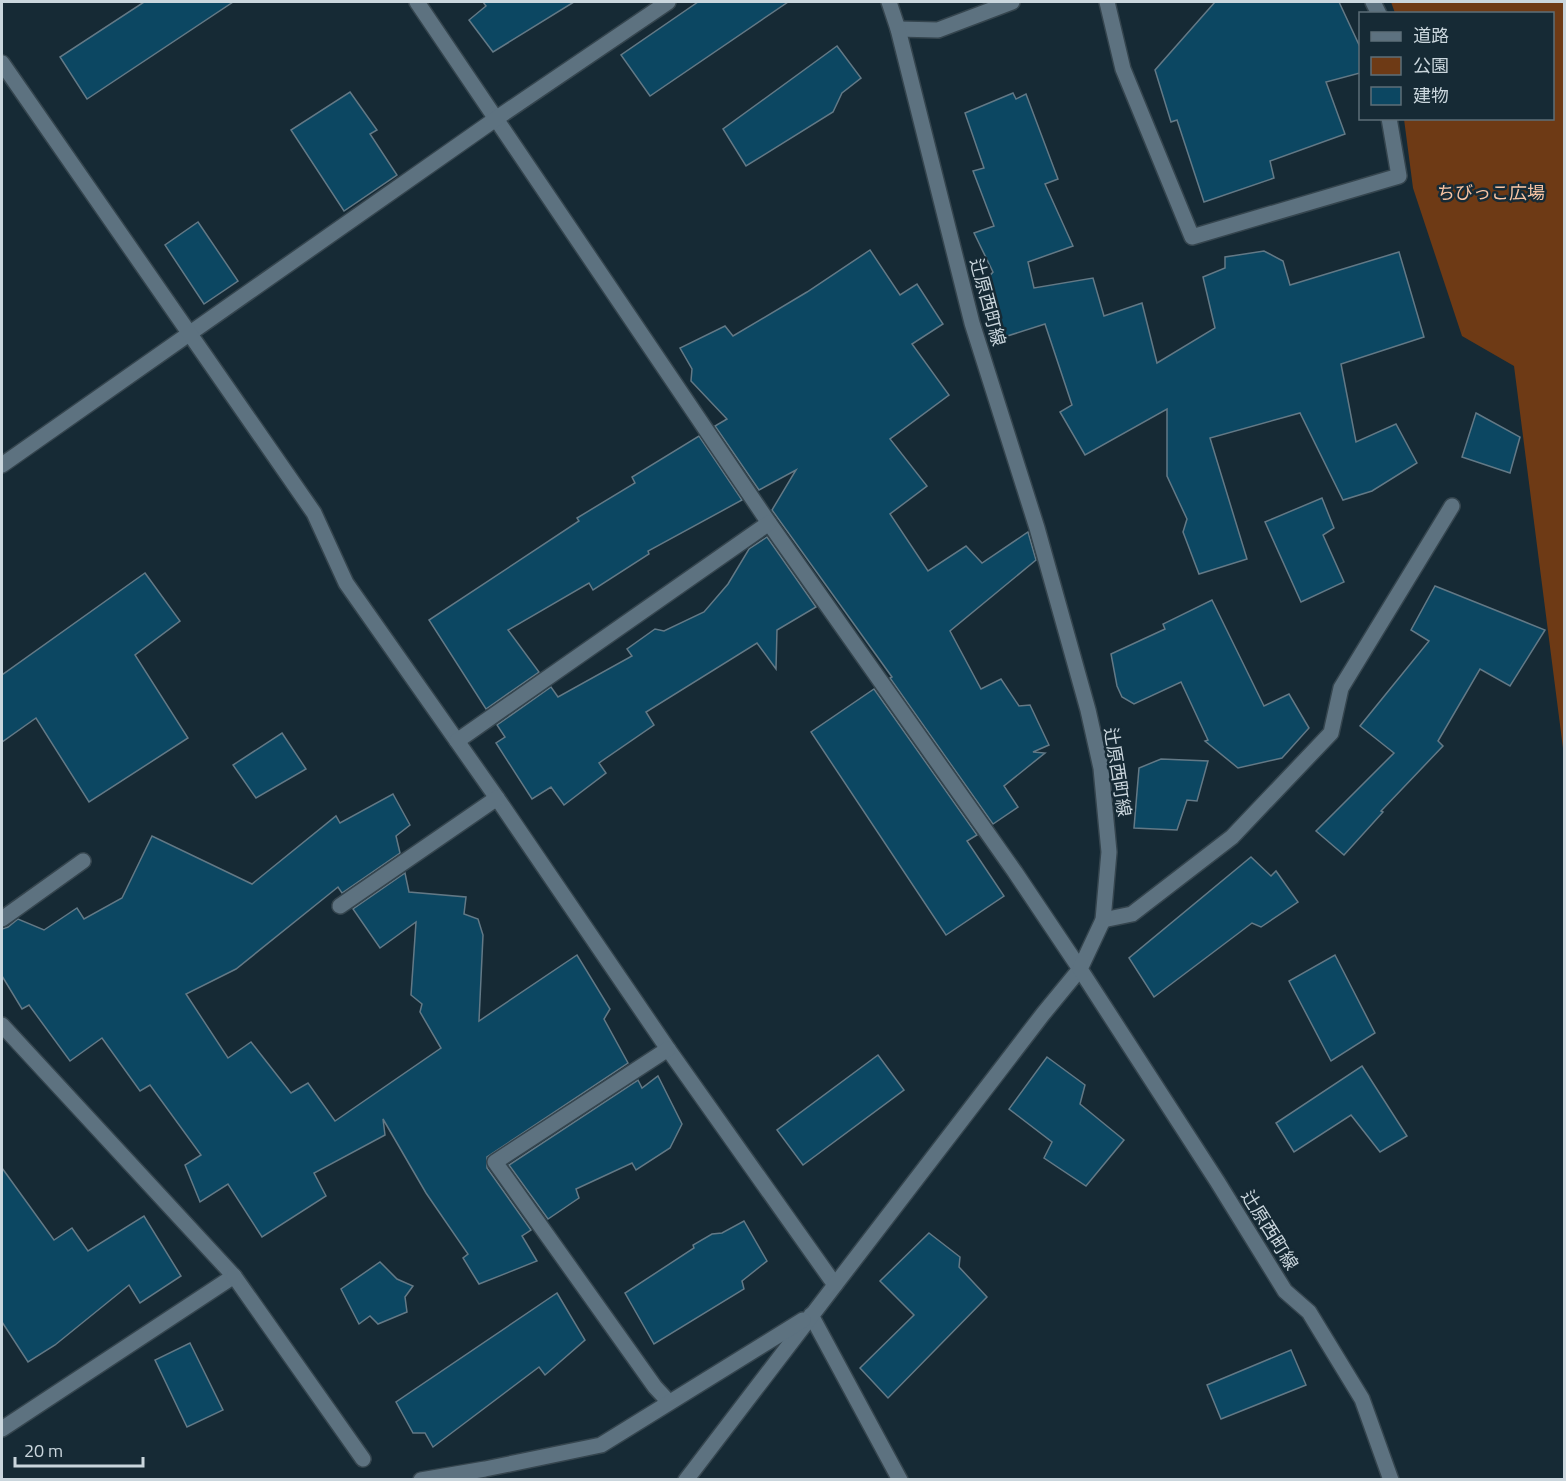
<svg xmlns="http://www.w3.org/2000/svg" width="1566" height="1481" font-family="'Titillium Web','Noto Sans JP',sans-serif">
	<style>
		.green { fill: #6e3a15 }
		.building { fill: #0c4762; stroke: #637986; stroke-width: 1.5 }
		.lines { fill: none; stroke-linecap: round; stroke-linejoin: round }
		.service-casing { stroke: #35454e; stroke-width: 18 }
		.minor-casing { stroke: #35454e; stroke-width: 18 }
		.secondary-casing { stroke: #35454e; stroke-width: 18 }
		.service { stroke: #5d7280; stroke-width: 15 }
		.minor { stroke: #5d7280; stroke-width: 15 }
		.secondary { stroke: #5d7280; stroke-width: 15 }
		.labels { text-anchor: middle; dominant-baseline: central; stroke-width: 5; stroke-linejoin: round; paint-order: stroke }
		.park-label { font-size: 18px; fill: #f7c4a4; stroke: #162a35 }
		.street-label { font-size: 18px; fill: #cad6dd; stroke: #162a35 }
	</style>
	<rect width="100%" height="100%" fill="#162a35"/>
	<path class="green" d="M1391,2H1564V756L1514,366L1462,336L1413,188L1404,119L1552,118V14L1395,13Z"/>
	<g class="building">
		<path d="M144,2H233L87,99L60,57Z"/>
		<path d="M483,2H574L493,52L469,20L486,6Z"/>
		<path d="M698,2H788L650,96L621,55Z"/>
		<path d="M1215,2H1339L1360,47V73L1326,82L1345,134L1270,161L1274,178L1204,202L1177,120L1171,122L1155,70Z"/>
		<path d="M837,46L861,78L842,93L833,112L746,166L723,129Z"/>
		<path d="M350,92L377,130L370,134L397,175L344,211L291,130Z"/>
		<path d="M1013,93L1016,99L1026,94L1058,179L1045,184L1073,246L1028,262L1034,288L1093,278L1104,316L1142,303L1157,363L1215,328L1203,277L1225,268V257L1264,251L1283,261L1290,285L1399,252L1424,337L1341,364L1356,442L1396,424L1417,463L1372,491L1343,500L1300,413L1210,438L1247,559L1199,574L1183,532L1187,519L1167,476V409L1085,455L1060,412L1072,405L1045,324L1001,338L983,283L993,272L974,233L994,226L973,171L984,168L965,113Z"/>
		<path d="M198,222L238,281L204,304L165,245Z"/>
		<path d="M870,250L900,295L917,284L943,324L912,344L949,395L890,439L927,486L890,514L928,571L966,546L982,563L1028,532L1036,560L950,631L981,689L1001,679L1019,706L1030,705L1049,745L1033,752L1045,753L1004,786L1018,807L993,824L890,678L892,677L772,510L796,470L759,490L715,426L727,419L691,381L692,369L680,348L725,326L733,336L807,292Z"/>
		<path d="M1476,413L1520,437L1510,473L1462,457Z"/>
		<path d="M699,436L742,500L648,551L649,554L593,590L589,583L508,630L539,672L486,709L429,620L579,521L577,518L635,483L632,477Z"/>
		<path d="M1322,498L1334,528L1323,535L1344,582L1301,602L1265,522Z"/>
		<path d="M767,537L816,607L777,630L776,669L757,643L646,712L654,725L599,763L606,773L564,805L551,787L532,799L496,743L505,737L497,725L551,687L558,697L632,656L627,649L655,629L664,631L704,612L728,584L749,549Z"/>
		<path d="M145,573L180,621L135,655L188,738L89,802L36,718L2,742V675Z"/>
		<path d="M1435,586L1545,630L1510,686L1480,669L1438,741L1443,746L1381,811L1383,812L1344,855L1316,831L1394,753L1360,726L1429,641L1411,630Z"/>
		<path d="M1212,600L1264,706L1289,694L1309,728L1282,758L1238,768L1205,741L1208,740L1181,682L1134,704L1122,697L1117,686L1111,654L1165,629L1163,624Z"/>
		<path d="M874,689L977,835L967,841L1004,896L946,935L811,732Z"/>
		<path d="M282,733L306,769L256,798L233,765Z"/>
		<path d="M1161,759L1208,761L1197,801L1187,800L1177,830L1134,828L1139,768Z"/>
		<path d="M393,794L410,825L396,836L400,853L342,893L338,887L236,969L186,994L228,1058L251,1042L291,1093L308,1083L335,1121L441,1048L420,1012L422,1004L411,995L416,922L380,948L353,909L405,873L409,892L466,897L464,914L478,919L483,935L479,1021L577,955L610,1009L604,1019L628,1063L487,1157V1168L531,1230L522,1236L537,1261L479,1284L463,1258L468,1254L426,1193L383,1119L385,1135L314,1173L326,1196L262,1237L228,1184L200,1202L185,1165L201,1155L150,1085L140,1091L102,1038L70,1061L29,1005L22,1009L2,976V929L8,927L18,919L44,930L77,908L84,919L122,898L152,836L252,884L336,816L340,823Z"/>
		<path d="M1251,857L1271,876L1276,871L1298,902L1261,927L1252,923L1154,997L1129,958Z"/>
		<path d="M1335,955L1375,1033L1331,1061L1289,981Z"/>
		<path d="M878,1055L904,1090L803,1165L777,1130Z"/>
		<path d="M1047,1057L1085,1085L1080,1104L1124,1140L1086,1186L1044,1158L1052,1142L1009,1109Z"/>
		<path d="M1362,1066L1407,1136L1380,1152L1351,1115L1294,1152L1276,1123Z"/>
		<path d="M658,1076L682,1124L670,1148L636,1170L632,1163L576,1189L579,1198L548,1219L509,1165L638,1080L642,1088Z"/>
		<path d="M2,1168L54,1240L72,1228L88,1251L144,1216L181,1276L140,1303L129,1285L55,1345L28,1362L2,1322Z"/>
		<path d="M744,1221L767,1261L742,1281L744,1289L654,1344L625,1293L694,1248L693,1245L712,1234L722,1233Z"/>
		<path d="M929,1233L960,1257L959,1267L987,1297L888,1398L860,1368L914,1315L880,1281Z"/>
		<path d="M380,1262L397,1279L413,1286L405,1297L407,1312L378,1324L370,1316L359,1324L341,1289Z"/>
		<path d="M557,1293L585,1340L545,1375L539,1367L433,1447L425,1433H413L396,1402Z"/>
		<path d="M190,1343L223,1410L187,1427L155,1360Z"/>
		<path d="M1291,1350L1306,1385L1221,1419L1207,1385Z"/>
	</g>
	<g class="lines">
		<defs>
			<g id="service">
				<path d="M417,2L769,523L1015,872L1080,969"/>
				<path d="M2,465L497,118L668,2"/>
				<path d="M811,1315L900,1480"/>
			</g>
			<g id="minor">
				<path d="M1107,2L1123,69L1192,237L1399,176L1389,118"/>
				<path d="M1373,2L1379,14"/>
				<path d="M898,29L938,30L1012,2"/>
				<path d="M2,63L314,513L346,583L497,798L668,1049L835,1285L686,1480"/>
				<path d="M457,741L769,523"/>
				<path d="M340,906L497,798"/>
				<path d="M2,919L83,861"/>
				<path d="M1103,920L1132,914L1232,837L1331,733L1341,688L1452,506"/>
				<path d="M2,1025L234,1276L2,1429"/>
				<path d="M668,1049L495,1162L655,1387L669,1402"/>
				<path d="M234,1276L363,1459"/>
				<path d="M835,1285L1043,1014L1080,969"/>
				<path d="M421,1480L485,1469L601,1445L803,1320"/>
			</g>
			<path id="secondary" d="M889,2L898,29L972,323L1037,528L1088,710L1101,768L1109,852L1103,920L1080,969L1217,1181L1285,1291L1309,1312L1362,1399L1391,1480"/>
		</defs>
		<use href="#service" class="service-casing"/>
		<use href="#minor" class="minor-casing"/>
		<use href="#secondary" class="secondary-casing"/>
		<use href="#service" class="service"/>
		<use href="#minor" class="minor"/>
		<use href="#secondary" class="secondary"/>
	</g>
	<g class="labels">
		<g class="park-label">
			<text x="1491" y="192">ちびっこ広場</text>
		</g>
		<g class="street-label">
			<text transform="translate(988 302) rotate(75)">辻原西町線</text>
			<text transform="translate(1118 772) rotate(81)">辻原西町線</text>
			<text transform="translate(1270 1230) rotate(58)">辻原西町線</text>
		</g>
	</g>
	<rect width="1566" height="1481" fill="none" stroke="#cad6dd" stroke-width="6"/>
	<rect x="1359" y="12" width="195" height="108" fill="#162a35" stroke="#5e6f78" stroke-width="1.5"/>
	<rect x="1371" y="32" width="30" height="9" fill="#5d7280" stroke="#5e6f78" stroke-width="1.5"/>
	<text x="1413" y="42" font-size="18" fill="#cad6dd">道路</text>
	<rect x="1371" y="57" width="30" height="18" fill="#6e3a15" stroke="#5e6f78" stroke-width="1.5"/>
	<text x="1413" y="72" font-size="18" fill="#cad6dd">公園</text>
	<rect x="1371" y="87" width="30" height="18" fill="#0c4762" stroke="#5e6f78" stroke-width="1.5"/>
	<text x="1413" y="102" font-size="18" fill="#cad6dd">建物</text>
	<path d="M15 1457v9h128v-9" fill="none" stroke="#cad6dd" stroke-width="3"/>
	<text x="24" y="1457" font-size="18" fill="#cad6dd" stroke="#162a35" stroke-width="4.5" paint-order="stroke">20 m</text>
</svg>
